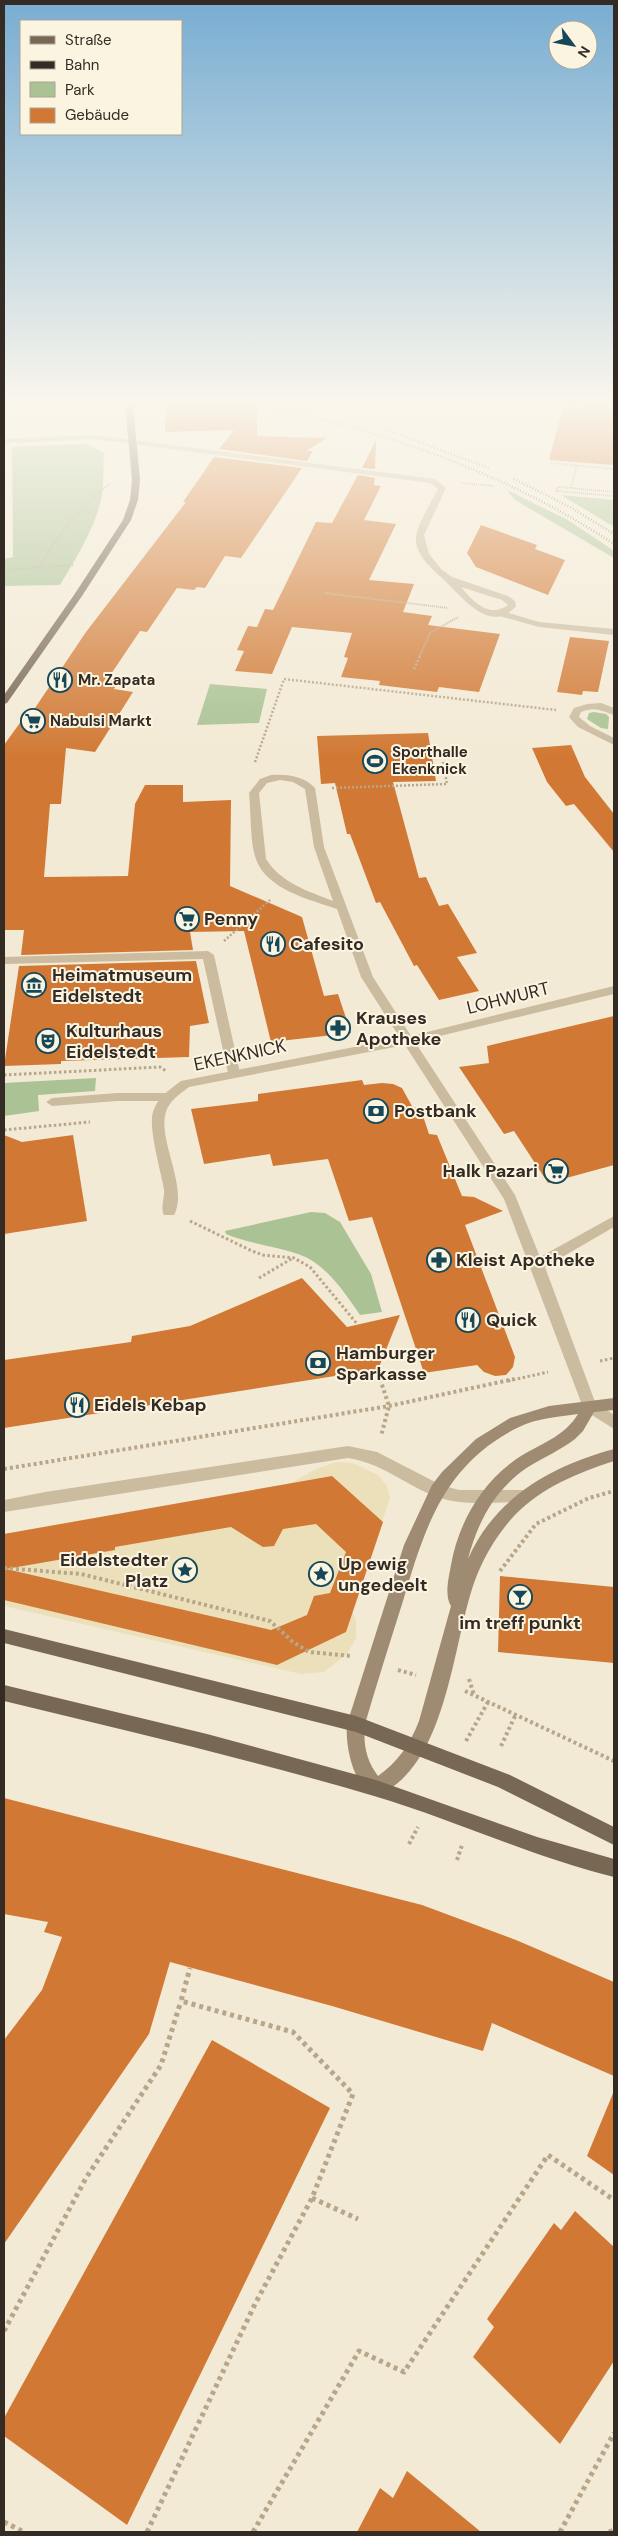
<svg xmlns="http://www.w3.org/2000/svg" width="618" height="2536" font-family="'DM Sans',sans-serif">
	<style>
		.green { fill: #aac294 }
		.plaza { fill: #ece0ba }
		.building { fill: #d17934; fill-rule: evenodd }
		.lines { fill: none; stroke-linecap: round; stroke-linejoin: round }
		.path-far4 { stroke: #b7a68a; stroke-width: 2; stroke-dasharray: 1 1; stroke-linecap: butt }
		.path-far3 { stroke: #b7a68a; stroke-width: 2.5; stroke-dasharray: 2 2; stroke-linecap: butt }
		.path-far2 { stroke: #b7a68a; stroke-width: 3; stroke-dasharray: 2.5 2.5; stroke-linecap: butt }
		.path-far1 { stroke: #b7a68a; stroke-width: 4; stroke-dasharray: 3 3; stroke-linecap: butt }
		.path { stroke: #b7a68a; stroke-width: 5; stroke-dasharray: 4 4; stroke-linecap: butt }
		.service { fill: #cbbca0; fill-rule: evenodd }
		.pedestrian { fill: #cbbca0; fill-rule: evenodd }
		.minor { fill: #cbbca0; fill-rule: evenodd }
		.secondary { fill: #9f8b72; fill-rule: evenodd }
		.primary { fill: #786753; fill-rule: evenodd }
		.rail { stroke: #342c24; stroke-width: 2.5; stroke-dasharray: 0.5 2.5; stroke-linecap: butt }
		.labels { text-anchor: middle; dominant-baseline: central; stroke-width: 4; stroke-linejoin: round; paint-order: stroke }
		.far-poi-label { font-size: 15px; font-weight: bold; fill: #342c24; stroke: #faf4e1; text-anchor: start }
		.poi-label { font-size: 18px; font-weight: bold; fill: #342c24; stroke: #faf4e1; text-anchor: start }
		.street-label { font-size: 18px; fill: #342c24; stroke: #faf4e1 }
	</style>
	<rect width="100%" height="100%" fill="#f3ead5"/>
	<g class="green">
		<path d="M87,444L104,453C103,468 104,485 101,500C94,530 76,558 60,585L4,586V559L13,557L12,447Z"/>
		<path d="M507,490L568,520L614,551V558L515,500Z"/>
		<path d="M561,495L614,500V527L611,525Z"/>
		<path d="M210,684L267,689L259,723L197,725Z"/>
		<path d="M594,712L606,714L609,717L608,729L601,728L587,719L589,713Z"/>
		<path d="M96,1078L95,1091L38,1095L39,1111L4,1116V1083Z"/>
		<path d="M311,1212L325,1213L340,1222L371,1274L382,1312L360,1315C347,1296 332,1273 311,1260C291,1248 251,1245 226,1234L225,1231Z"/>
	</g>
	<path class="plaza" d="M336,1462L353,1463L378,1475L387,1486L390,1498L352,1609L356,1621V1638L347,1654L324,1672L301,1674L4,1606V1534L291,1483L316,1469Z"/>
	<g class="building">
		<path d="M165,403H257V436L327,438L306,451H313L307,461L219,449L234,430L165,432Z"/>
		<path d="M584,403L614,406V465L549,460L563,406L582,407Z"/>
		<path d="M376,440L375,469L362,468Z"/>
		<path d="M214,457L302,468L241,558L225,556L205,588L197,587L194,590L177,588L147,632L140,631L107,680L119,681L114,689L133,692L95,752L66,748L61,804H50L44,877L128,876L135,804L145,785H183V802L231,800L230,886L302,917L324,996L338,994L351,1033L271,1042L244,931L190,932L193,950L21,955L24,930H4V745L27,713L31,714L86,632L186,502H183Z"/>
		<path d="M358,475L375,478L374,485L381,486L364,520L396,524L369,580L414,584L403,612L432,616L428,625L500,634L479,692L439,687L437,692L379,685L380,681L341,677L348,658L344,657L352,633L292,627L272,674L235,671L244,651L237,650L248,626L257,627L265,609L273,610L316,522L332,523Z"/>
		<path d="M481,525L537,545L535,549L565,560L548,595L476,567L467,553Z"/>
		<path d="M570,637L609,641L598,692L583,691L582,695L557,692Z"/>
		<path d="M428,733L436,781L393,782L419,878L426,877L439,906L448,904L477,953L457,957L479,991L439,1000L417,965L414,966L380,902L376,903L350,834H347L335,783L321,784L317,736Z"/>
		<path d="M571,745L585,777L614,814V852L574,804L566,806L547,782L532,748Z"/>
		<path d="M196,961L209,1023L190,1026L189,1057L61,1061V1064L4,1066L19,966Z"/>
		<path d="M614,1016V1165L548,1183L514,1131L504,1134L459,1067L489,1063L487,1046Z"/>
		<path d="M362,1080L364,1085L382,1083L393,1084L402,1088L413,1108L420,1107L429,1134L437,1135L462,1196L474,1197L503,1211L465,1225L515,1357L513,1367L506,1375L495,1376L484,1372L477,1365L424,1373L372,1217L349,1221L328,1159L273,1166L270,1154L204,1164L191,1109L258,1101V1094Z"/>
		<path d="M4,1135L22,1142L73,1135L87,1221L4,1234Z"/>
		<path d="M302,1278L347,1327L400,1315L377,1372L368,1379L344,1381L335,1376L4,1428V1360L131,1342L132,1336L190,1326Z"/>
		<path d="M332,1476L383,1522L346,1632L277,1665L4,1600V1534ZM316,1524L346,1552L330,1593L314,1596L307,1615L271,1630L6,1569L115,1550V1547L231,1527L263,1547L274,1546L283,1529Z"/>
		<path d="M500,1576L614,1587V1663L498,1652Z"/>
		<path d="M4,1798L422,1905L516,1940L614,1982V2076L492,2023L483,2051L332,2006L170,1962L149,2034L4,2244V2040L42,1990L62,1937L44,1932L48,1922L4,1914Z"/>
		<path d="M212,2040L330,2108L127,2525L4,2436V2418Z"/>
		<path d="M614,2091V2175L587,2156Z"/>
		<path d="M575,2211L614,2247V2361L560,2444L473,2357L494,2327L487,2319L554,2223L561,2230Z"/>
		<path d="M407,2471L481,2532H357L380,2488L393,2498Z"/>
	</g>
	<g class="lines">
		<g class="path-far4">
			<path d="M494,403L495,405"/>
			<path d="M526,403V405"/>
			<path d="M535,403L555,406L558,403"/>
			<path d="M613,403V406"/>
			<path d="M604,405L605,403"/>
			<path d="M551,463L614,469"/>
			<path d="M462,483L494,486"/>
			<path d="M571,488L577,465"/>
			<path d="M614,492L558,487L556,491L614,496"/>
			<path d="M40,566C59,533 80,506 111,483"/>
			<path d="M4,570L74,565"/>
			<path d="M325,593L448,608"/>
			<path d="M419,657L430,633L458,617"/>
		</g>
		<g class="path-far3">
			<path d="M414,669L420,656"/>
			<path d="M255,762L284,679L556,710"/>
			<path d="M332,788L447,784L443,762"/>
			<path d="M224,941L270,900"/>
		</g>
		<g class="path-far2">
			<path d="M4,1075L160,1067L166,1071"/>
			<path d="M4,1130L90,1122"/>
			<path d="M190,1221L252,1251L263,1255L294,1258L310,1267L358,1325"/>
			<path d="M259,1278L293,1258"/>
			<path d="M600,1361L614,1358"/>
			<path d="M377,1372L380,1381"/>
			<path d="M508,1381L548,1372"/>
		</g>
		<g class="path-far1">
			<path d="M380,1379L389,1406L381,1436"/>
			<path d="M4,1469L389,1406L514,1379"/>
			<path d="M4,1568L81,1574L270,1621L293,1642L309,1652L351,1656"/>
			<path d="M500,1571L536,1524L589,1498L614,1491"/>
			<path d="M398,1670L416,1675"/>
			<path d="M469,1679L474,1695"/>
			<path d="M465,1691L614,1761"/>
			<path d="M466,1741L488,1702"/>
			<path d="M501,1746L516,1714"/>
			<path d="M409,1844L418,1827"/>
			<path d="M457,1860L462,1845"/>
		</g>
		<g class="path">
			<path d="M312,2198L358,2219"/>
			<path d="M4,2331L86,2178L161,2065L181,2001"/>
			<path d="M4,2522L24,2532"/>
			<path d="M147,2532L255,2304L312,2198L353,2094L293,2032L181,2001L190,1968"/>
			<path d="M253,2532L359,2351L404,2372L548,2155L614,2200"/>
			<path d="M560,2532L614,2433"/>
			<path d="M609,2532L614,2530"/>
		</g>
		<g class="service">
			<path d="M499,610L539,622L614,629V635L539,627L496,615L495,613Z"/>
			<path d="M117,1093H168L174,1097L168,1101H117L52,1106L46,1102L52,1098Z"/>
			<path d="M348,1446L377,1452L441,1485L459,1490H523L528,1491L531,1496L528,1501L523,1502C493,1502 460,1507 432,1495C401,1482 383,1464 348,1458L4,1512V1500L45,1492Z"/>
		</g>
		<path class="pedestrian" d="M208,951L214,955L240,1073L234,1077L228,1073L203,959L4,964V957Z"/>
		<g class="minor">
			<path d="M94,435L435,479L446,488L424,535L429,554L441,569L452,577L508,596L515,601L516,606C491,635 463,598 445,581C433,569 418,559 416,541C414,529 432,501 438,489L430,483L94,439L4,443V439ZM461,587L502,600L508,605C489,619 473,601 461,587Z"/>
			<path d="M601,703L614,708V715C602,711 595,706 581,712L579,717L590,726L614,738V745L578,727L569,717L574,708L587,704Z"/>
			<path d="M271,775C287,774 304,776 315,788L324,847L373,977L411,1036L614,986V994L415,1042L515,1195L540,1257L614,1216V1227L545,1267L595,1402L614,1415V1429L584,1410L504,1199L405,1045L189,1087C180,1094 169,1101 166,1112C157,1139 189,1189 174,1215H164C160,1208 165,1197 164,1189C161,1172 148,1127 153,1112C157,1098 169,1090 181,1081L400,1038L361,977L337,909C310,900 266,889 256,859C250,844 251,811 249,793L260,779ZM280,780L293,782L305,789L314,847L333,901C308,891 281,883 266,859L259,793L267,783Z"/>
		</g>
		<path class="secondary" d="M614,1398V1410L594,1412L583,1431L575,1439C561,1450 544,1457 528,1467C495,1489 478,1521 468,1559C495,1497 552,1466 614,1449V1461C578,1473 542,1487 515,1515C497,1534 483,1558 474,1583C452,1646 447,1768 376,1796C353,1787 345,1746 347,1724L404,1545L432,1485L442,1472L476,1439L510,1418L549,1406ZM578,1414C566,1434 546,1442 526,1453C486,1476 459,1519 451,1565C449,1577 444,1595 451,1606L419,1721C410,1744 398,1762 378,1776C366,1760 363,1744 365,1724C377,1683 390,1642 403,1601C425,1527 444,1464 519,1427C537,1418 559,1417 578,1414Z"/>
		<g class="primary">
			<path d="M125,403H133L140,480L138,500L131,520L82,596L7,703L4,704V695L74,595L123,520L130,500L132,480Z"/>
			<path d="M4,1629L356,1716L510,1775L614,1827V1845L498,1787L356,1732L4,1643Z"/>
			<path d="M4,1685L207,1734L376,1780L537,1837L614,1859V1877C532,1857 455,1820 374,1796C252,1760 128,1731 4,1701Z"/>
		</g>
		<g class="rail">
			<path d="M256,403C385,432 503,471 614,544"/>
			<path d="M381,428L489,468"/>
			<path d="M514,479L570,507L614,534"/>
		</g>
	</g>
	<linearGradient id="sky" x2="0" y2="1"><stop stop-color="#78add2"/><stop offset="0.53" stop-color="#faf6ec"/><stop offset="1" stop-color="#faf6ec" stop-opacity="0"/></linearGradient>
	<rect width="618" height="758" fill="url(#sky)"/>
	<defs>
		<symbol id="restaurant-ring" viewBox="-11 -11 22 22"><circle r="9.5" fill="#faf4e1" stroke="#164859" stroke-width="1.5"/><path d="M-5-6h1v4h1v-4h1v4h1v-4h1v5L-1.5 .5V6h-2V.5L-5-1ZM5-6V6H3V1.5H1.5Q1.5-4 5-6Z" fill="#164859"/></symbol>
		<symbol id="supermarket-ring" viewBox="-11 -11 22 22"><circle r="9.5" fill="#faf4e1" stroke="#164859" stroke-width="1.5"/><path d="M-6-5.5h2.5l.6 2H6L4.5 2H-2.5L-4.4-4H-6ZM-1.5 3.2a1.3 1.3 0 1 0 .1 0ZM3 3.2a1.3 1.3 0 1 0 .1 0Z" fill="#164859"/></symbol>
		<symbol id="stadium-ring" viewBox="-11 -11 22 22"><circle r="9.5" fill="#faf4e1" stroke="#164859" stroke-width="1.5"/><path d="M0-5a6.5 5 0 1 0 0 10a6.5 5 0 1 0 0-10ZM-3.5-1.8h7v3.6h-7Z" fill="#164859"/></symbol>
		<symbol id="museum-ring" viewBox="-11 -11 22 22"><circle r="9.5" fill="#faf4e1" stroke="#164859" stroke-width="1.5"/><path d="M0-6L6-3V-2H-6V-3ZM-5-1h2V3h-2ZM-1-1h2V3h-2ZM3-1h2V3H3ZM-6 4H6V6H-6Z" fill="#164859"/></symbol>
		<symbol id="pharmacy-ring" viewBox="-11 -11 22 22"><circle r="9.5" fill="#faf4e1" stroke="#164859" stroke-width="1.5"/><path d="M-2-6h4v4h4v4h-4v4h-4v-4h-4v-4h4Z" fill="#164859"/></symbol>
		<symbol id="theatre-ring" viewBox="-11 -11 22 22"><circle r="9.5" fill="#faf4e1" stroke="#164859" stroke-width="1.5"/><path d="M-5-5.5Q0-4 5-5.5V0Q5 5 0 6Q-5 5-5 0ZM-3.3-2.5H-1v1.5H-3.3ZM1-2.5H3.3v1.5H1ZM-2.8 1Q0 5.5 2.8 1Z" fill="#164859"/></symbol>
		<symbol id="bank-ring" viewBox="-11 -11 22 22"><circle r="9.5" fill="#faf4e1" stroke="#164859" stroke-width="1.5"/><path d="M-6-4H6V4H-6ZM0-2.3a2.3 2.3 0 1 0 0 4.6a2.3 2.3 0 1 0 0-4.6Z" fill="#164859"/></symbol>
		<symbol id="sight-ring" viewBox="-11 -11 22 22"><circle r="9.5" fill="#faf4e1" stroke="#164859" stroke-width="1.5"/><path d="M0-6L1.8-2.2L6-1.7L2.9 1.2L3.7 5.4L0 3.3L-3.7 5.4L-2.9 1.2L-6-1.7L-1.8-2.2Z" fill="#164859"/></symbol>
		<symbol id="bar-ring" viewBox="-11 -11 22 22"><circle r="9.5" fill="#faf4e1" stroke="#164859" stroke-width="1.5"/><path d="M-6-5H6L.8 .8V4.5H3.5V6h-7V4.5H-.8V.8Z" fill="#164859"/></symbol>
	</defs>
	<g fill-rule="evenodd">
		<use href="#restaurant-ring" x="46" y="666" width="28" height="28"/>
		<use href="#supermarket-ring" x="19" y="707" width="28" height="28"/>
		<use href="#stadium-ring" x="361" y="747" width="28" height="28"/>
		<use href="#supermarket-ring" x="173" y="905" width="28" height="28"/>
		<use href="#restaurant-ring" x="259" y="930" width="28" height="28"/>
		<use href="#museum-ring" x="20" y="971" width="28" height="28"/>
		<use href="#pharmacy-ring" x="324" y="1014" width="28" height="28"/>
		<use href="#theatre-ring" x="34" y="1027" width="28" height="28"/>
		<use href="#bank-ring" x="362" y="1097" width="28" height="28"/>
		<use href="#supermarket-ring" x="542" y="1157" width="28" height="28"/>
		<use href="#pharmacy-ring" x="425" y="1246" width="28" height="28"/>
		<use href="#restaurant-ring" x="454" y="1306" width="28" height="28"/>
		<use href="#bank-ring" x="304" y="1349" width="28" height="28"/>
		<use href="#restaurant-ring" x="63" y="1391" width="28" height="28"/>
		<use href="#sight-ring" x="171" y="1556" width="28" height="28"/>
		<use href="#sight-ring" x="307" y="1560" width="28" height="28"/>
		<use href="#bar-ring" x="506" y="1583" width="28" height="28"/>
	</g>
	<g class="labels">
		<g class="far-poi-label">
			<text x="78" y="680">Mr. Zapata</text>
			<text x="50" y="721">Nabulsi Markt</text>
			<text x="392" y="752">Sporthalle<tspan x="392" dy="17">Ekenknick</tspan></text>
		</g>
		<g class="poi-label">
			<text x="204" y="919">Penny</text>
			<text x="290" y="944">Cafesito</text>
			<text x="52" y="975">Heimatmuseum<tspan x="52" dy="21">Eidelstedt</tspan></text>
			<text x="356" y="1018">Krauses<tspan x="356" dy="21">Apotheke</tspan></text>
			<text x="66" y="1031">Kulturhaus<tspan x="66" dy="21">Eidelstedt</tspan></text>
			<text x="394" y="1111">Postbank</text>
			<text x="538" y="1171" text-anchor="end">Halk Pazari</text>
			<text x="456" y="1260">Kleist Apotheke</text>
			<text x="486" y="1320">Quick</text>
			<text x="336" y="1353">Hamburger<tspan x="336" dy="21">Sparkasse</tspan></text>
			<text x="94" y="1405">Eidels Kebap</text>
			<text x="168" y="1560" text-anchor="end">Eidelstedter<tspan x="168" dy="21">Platz</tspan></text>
			<text x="338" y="1564">Up ewig<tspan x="338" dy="21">ungedeelt</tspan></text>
			<text x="520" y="1623" text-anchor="middle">im treff punkt</text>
		</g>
		<g class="street-label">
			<text transform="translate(508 998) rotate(-14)">LOHWURT</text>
			<text transform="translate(240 1055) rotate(-12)">EKENKNICK</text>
		</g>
	</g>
	<rect width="618" height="2536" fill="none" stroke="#342c24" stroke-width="10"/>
	<rect x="20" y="20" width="162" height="115" fill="#faf4e1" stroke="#aba495"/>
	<rect x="30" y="36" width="25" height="8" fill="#786753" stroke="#aba495"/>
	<text x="65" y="45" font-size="15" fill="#342c24">Straße</text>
	<rect x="30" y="61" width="25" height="8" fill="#342c24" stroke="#aba495"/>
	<text x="65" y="70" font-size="15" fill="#342c24">Bahn</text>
	<rect x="30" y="82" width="25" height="15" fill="#aac294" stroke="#aba495"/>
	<text x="65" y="95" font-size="15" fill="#342c24">Park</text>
	<rect x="30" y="108" width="25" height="15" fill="#d17934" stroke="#aba495"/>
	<text x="65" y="120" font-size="15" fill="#342c24">Gebäude</text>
	<g transform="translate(573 45) rotate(122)"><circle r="24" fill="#faf4e1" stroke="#aba495"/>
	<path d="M0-4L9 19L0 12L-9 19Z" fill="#164859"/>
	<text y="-8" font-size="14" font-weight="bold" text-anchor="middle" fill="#342c24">N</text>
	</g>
</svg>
